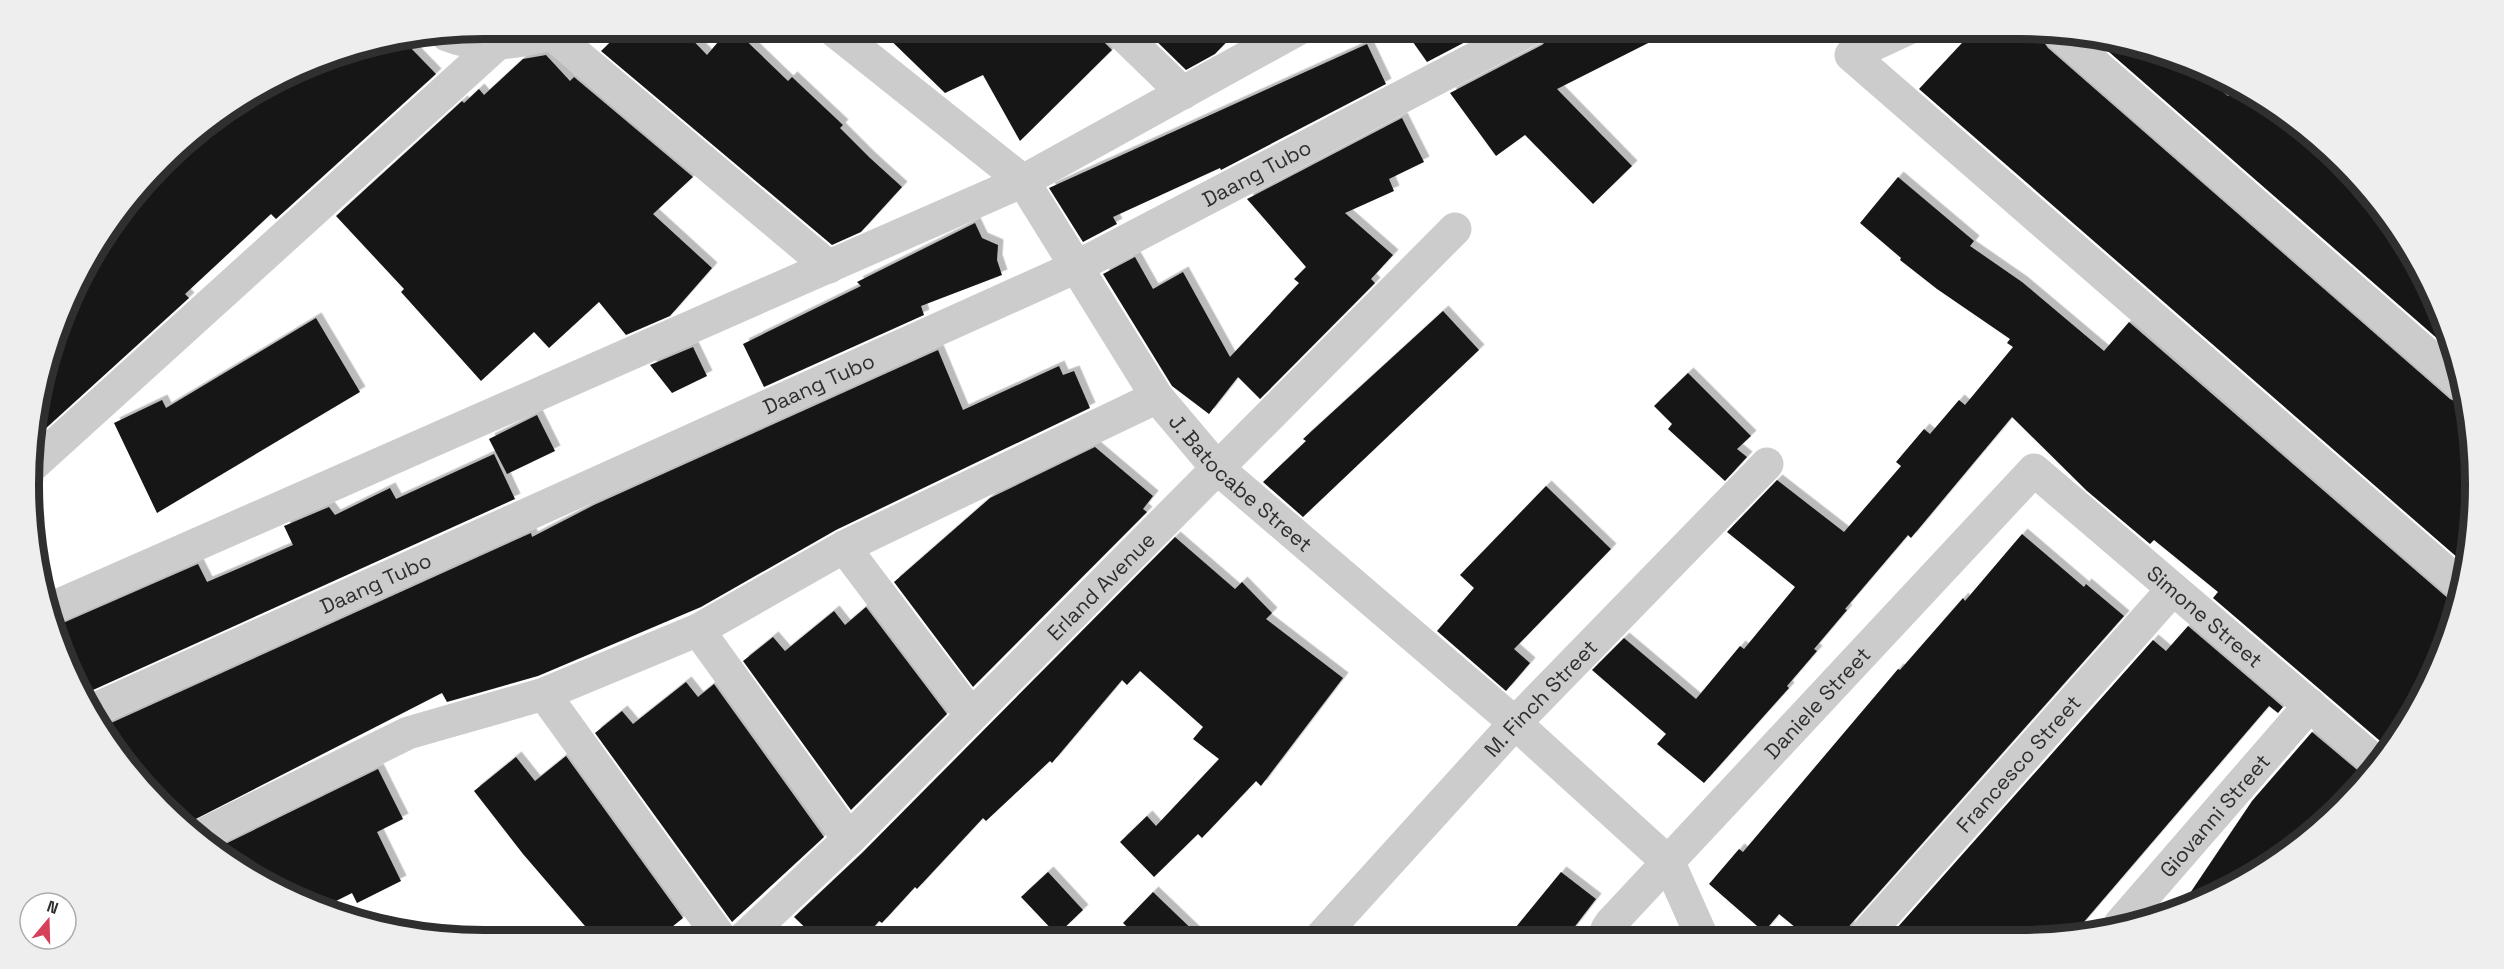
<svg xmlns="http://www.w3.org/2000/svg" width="2504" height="969" font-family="'Space Grotesk',sans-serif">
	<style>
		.building { fill: #161616; filter: url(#shadow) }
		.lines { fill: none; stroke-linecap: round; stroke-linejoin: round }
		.street { stroke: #ccc; stroke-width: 33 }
		.labels { text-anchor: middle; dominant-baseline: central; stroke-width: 6; stroke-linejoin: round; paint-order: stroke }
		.street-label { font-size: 21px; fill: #2f2f2f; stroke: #fff }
		.rim { fill: none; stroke: #2f2f2f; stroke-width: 8 }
	</style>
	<defs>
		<filter id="shadow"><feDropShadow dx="5.5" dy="-5.5" stdDeviation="0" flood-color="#0004"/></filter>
	</defs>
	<rect width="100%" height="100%" fill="#fff"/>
	<g class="building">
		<path d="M625,28H681L707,55L730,28H733L788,81L792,77L843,125L840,128L870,158L902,187L861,232L832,245L601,51Z"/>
		<path d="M878,28H1098L1103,41L1112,50L1020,141L983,75L945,93Z"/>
		<path d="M1143,28H1240L1215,54L1186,70Z"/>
		<path d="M1403,28H1492L1427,62Z"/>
		<path d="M1552,28H1678L1557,89L1632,166L1593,204L1525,135L1496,156L1450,93L1542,45L1549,38Z"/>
		<path d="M1976,28H2019L2042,31L2043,41L2048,48L2450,399L2458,403H2466L2472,425L2474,515L2466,565L1919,89Z"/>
		<path d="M2093,38L2138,44L2189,64L2228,96L2238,86L2297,123L2363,184L2415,257L2406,267L2426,282L2451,338L2455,354Z"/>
		<path d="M405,42L436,74L276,219L271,214L185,294L189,298L33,440L32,425L53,338L89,257L184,141L257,89L338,53Z"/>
		<path d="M1367,44L1386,84L1221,170L1220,168L1113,217L1117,224L1083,242L1049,188Z"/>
		<path d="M546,55L570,81L574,77L693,177L653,214L712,268L670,316L626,335L599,302L549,348L534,332L481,381L401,292L404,289L336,216L462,101L464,103L479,89L484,95L523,59Z"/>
		<path d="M1402,118L1424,162L1389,179L1394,191L1345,213L1393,255L1371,279L1375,283L1260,399L1238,377L1209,414L1172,386L1103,274L1135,257L1153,289L1183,272L1230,357L1299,283L1294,279L1306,267L1247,199Z"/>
		<path d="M1898,177L1974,241L1970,246L2022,282L2104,351L2129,322L2451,601L2459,605L2397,739L2393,736L2386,746L2213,598L2218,592L2154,540L2150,544L2087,491L2012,417L1911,538L1908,535L1845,609L1847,610L1814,649L1817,651L1787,686L1789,688L1704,783L1657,744L1666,734L1592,670L1624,638L1696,699L1740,646L1744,649L1795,587L1727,532L1777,480L1844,532L1901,466L1896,462L1924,429L1930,434L1959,400L1965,405L2013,347L2007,343L2010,339L1937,289L1900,260L1901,258L1860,223Z"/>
		<path d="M975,223L982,238L998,245L997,260L1002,275L921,306L924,315L764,387L743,344L861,286L857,282Z"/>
		<path d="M1443,311L1479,350L1303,517L1263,482L1306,441L1303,439Z"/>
		<path d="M316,318L360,392L157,513L114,423L162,400L166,408Z"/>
		<path d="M693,347L707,376L672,393L650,365Z"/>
		<path d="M938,350L963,410L1059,366L1063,375L1074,371L1090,408L836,530L701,607L538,676L447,702L442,693L186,824L105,738L100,728L531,533L532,537L594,505Z"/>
		<path d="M1688,373L1751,436L1737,449L1747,457L1725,481L1668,429L1672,424L1654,406Z"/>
		<path d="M537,415L555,451L507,474L489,439Z"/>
		<path d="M1095,447L1153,496L1143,509L1147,512L973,687L894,582L990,498Z"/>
		<path d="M494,454L515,499L82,695L63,659L54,628L63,623L198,564L207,582L293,545L284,526L329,507L335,515L390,488L396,499Z"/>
		<path d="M1546,486L1611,549L1514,649L1530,663L1506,691L1437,631L1474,588L1460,575Z"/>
		<path d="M2022,534L2084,587L2086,584L2124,616L1850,925L1846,937H1807L1779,914L1764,932L1709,884L1739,849L1743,852L1898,669L1900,670L1963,598L1965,601Z"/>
		<path d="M1175,537L1235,589L1242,582L1272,613L1266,619L1343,678L1261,786L1256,781L1202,838L1198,834L1154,877L1120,842L1147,816L1156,826L1219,759L1193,739L1203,727L1140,671L1127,685L1122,680L1052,763L1050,761L986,821L983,818L917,889L915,887L882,923L879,921L863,940H818L794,917L862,853Z"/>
		<path d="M866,607L947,714L851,810L743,661L773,637L785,651L834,611L845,625Z"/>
		<path d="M2188,626L2283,707L2278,713L2269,706L2071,937H1889L2153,640L2166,651Z"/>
		<path d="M686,682L698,697L714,684L824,837L732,922L595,733L622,711L633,724Z"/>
		<path d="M2312,732L2362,774L2314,831L2221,894L2182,905L2252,801Z"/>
		<path d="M566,756L683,918L656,940H597L523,854L474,791L516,757L535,781Z"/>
		<path d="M378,769L403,819L377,832L401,881L357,903L352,893L322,908L283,894L213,850Z"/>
		<path d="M1048,872L1083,910L1057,935L1021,897Z"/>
		<path d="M1561,872L1596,899L1566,938H1507Z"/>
		<path d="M1153,892L1202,939H1140L1123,923Z"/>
	</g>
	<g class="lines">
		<g class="street">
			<path id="s1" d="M831,28L1023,181L1157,397L1217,468L1515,723L1669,863L1702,937"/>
			<path d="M1116,28L1183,93"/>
			<path d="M1909,28L1851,55L2463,587"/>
			<path d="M2060,34L2462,385"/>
			<path d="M447,35C484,50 514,42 552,34L829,267"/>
			<path d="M34,464L496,45"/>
			<path d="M844,547L971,715"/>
			<path d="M46,602L52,608L1023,181L1300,28"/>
			<path d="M698,630L849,839"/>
			<path d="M544,694L722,940"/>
			<path id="s2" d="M91,711L1076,267L1533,28"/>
			<path d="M198,837L408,733L544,694L698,630L844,547L1157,397"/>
			<path id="s3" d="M2120,924L2310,705"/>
			<path id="s4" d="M1864,937L2173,589"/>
			<path id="s5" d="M1320,938L1515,723L1767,464"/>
			<path id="s6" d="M1607,938V929L1611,923L2034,470L2377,763"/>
			<path id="s7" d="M742,940L849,839L1455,229"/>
		</g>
	</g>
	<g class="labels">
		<g class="street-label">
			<text stroke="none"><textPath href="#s2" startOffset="1284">Daang Tubo</textPath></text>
			<text stroke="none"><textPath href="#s2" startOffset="798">Daang Tubo</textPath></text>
			<text stroke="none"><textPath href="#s1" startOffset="620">J. Batocabe Street</textPath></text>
			<text stroke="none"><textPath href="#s2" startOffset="312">Daang Tubo</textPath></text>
			<text stroke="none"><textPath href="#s7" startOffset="504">Erland Avenue</textPath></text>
			<text stroke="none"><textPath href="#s6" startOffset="861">Simone Street</textPath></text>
			<text stroke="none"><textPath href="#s5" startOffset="326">M. Finch Street</textPath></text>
			<text stroke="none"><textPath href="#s6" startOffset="318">Daniele Street</textPath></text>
			<text stroke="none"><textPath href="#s4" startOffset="232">Francesco Street</textPath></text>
			<text stroke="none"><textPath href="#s3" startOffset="144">Giovanni Street</textPath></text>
		</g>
	</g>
	<path d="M0 0H2504V969H0ZM484 39H2020A445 445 0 0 1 2465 484V485A445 445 0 0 1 2020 930H484A445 445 0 0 1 39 485V484A445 445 0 0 1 484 39Z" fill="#eee" fill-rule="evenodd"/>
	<path class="rim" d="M484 39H2020A445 445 0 0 1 2465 484V485A445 445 0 0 1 2020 930H484A445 445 0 0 1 39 485V484A445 445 0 0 1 484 39Z"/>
	<g transform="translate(48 921) rotate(19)"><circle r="28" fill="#ffffff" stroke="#acacac" stroke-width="1.5"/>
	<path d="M0-4.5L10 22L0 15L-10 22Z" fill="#d74059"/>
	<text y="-9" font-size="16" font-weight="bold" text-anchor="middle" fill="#2f2f2f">N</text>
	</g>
</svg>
